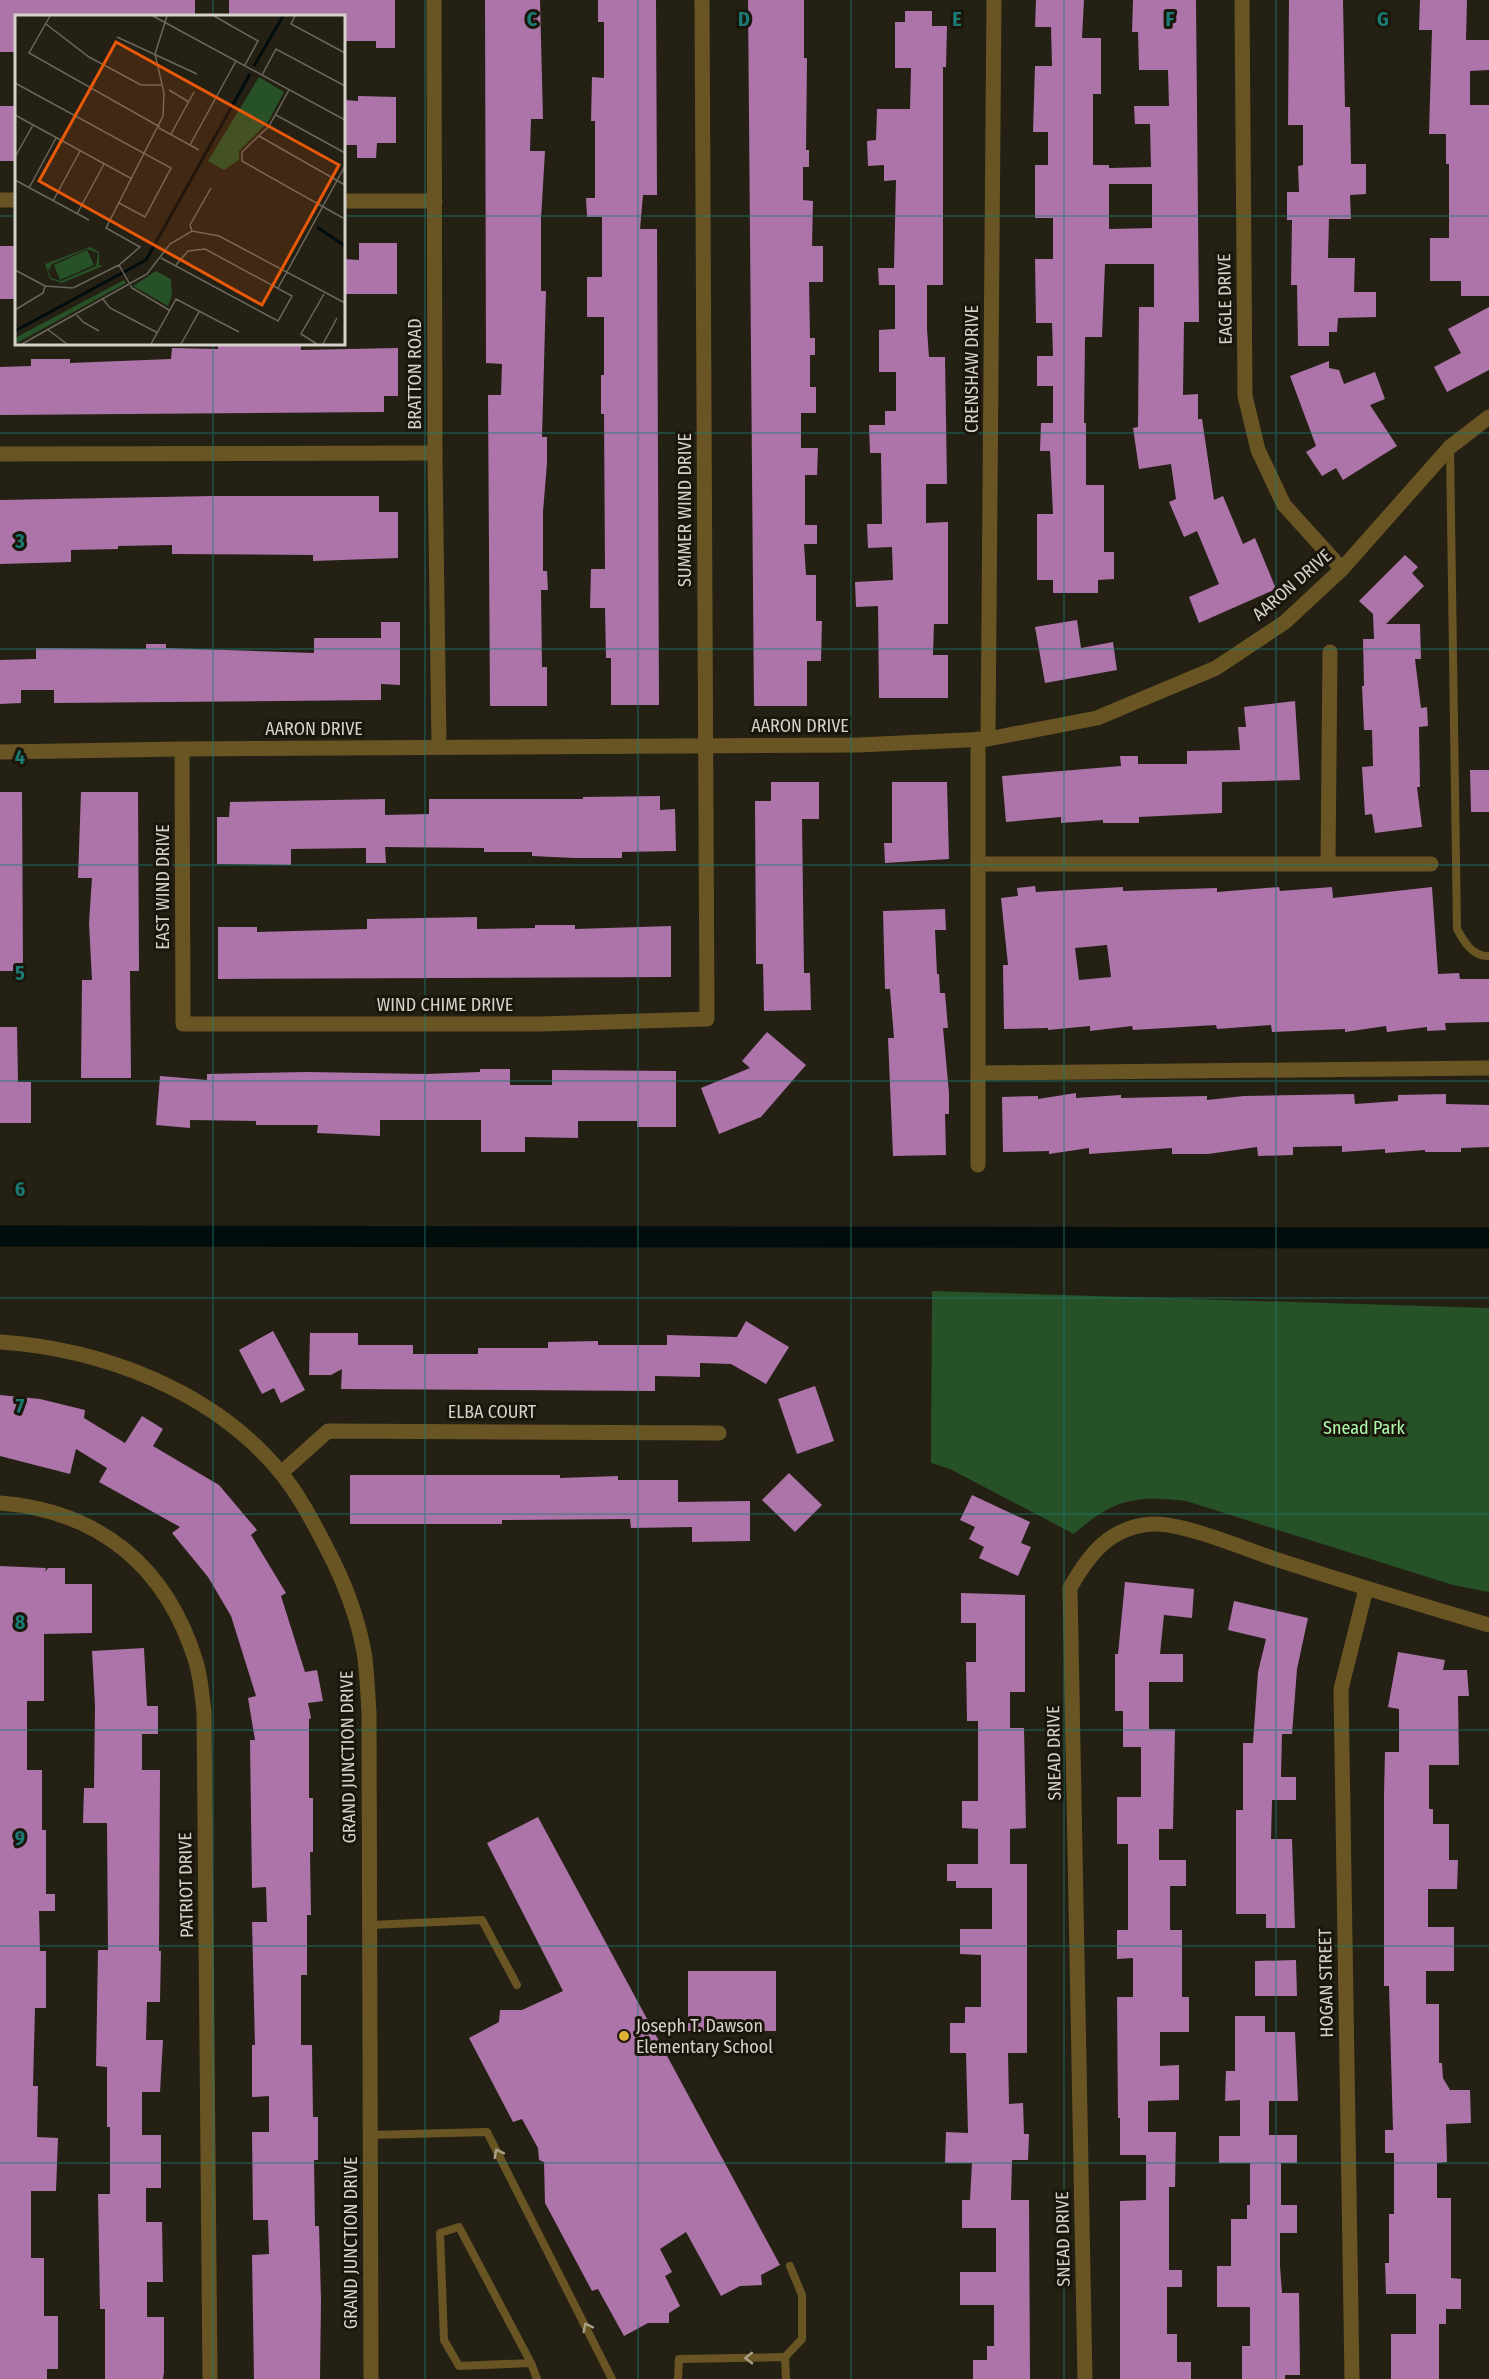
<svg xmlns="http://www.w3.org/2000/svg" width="1489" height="2379" viewBox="0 0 1489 2379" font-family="'Fira Sans Condensed',sans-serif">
<rect width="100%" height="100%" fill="#242014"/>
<path fill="#275127" d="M932 1291 1489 1308V1592L1453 1585 1186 1501C1135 1495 1113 1499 1074 1534L950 1469 931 1463Z"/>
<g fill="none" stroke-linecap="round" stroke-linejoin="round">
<polyline stroke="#010c0d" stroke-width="21" points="0,1236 1489,1238"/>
</g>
<g fill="#ac74a9" fill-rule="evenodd">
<polygon points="0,0 195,0 195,16 16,16 16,52 0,52"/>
<polygon points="229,0 395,0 395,48 376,48 376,41 344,41 344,16 229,16"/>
<polygon points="485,0 540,0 543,119 531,119 530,151 545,151 541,219 541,291 546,291 542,437 547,437 547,463 543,512 543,571 547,571 548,590 541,590 542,667 547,667 547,706 490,706 488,395 501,395 502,364 486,363"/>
<polygon points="598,0 656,0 657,195 643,195 640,229 657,229 659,705 611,705 611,658 606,658 605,608 590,608 591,569 605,569 604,414 601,414 601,375 604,375 604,317 587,317 587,277 602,277 602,217 587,217 586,198 595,198 595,121 591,121 592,77 604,78 604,22 598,22"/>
<polygon points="748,0 804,0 804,58 807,58 806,150 809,150 809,167 803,167 803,200 813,201 812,246 823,246 823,282 809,282 810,338 815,338 815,355 810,355 810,387 816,387 816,413 801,413 801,448 818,448 817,475 805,475 805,525 817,525 817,544 804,544 806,575 816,575 816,621 822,621 821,661 807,661 807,706 754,706"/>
<path d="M1036 0H1084L1082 38H1101V94H1093V165H1109V168L1151 167 1150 124H1135L1134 106H1169L1168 70H1139L1138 32H1132L1133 0H1196L1199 322H1184L1183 395 1198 394V419H1202L1214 500 1223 496 1243 544 1255 538 1276 589 1199 623 1189 597 1219 584 1197 531 1184 537 1169 502 1176 499 1171 464 1139 469 1133 428 1138 427 1139 307H1154V264H1105L1102 337H1085L1084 423H1086V485H1104V552H1114V579L1098 580V593H1053V580H1037V514H1053L1050 451H1040L1041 423H1053V386H1037V356H1053L1052 323H1036L1035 259H1053V218H1035V165H1048V132H1033L1035 66H1052L1051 27H1035ZM1109 184H1152V228L1109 229Z"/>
<polygon points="1289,0 1343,0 1345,107 1350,107 1351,164 1366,164 1366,194 1350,195 1351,219 1329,219 1328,258 1355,258 1354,292 1376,292 1376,317 1338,318 1337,332 1329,332 1329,346 1298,346 1297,285 1291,285 1292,220 1287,220 1287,192 1299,192 1298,166 1303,165 1303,125 1288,125"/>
<polygon points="1420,0 1467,0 1466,40 1489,40 1489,70 1470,71 1470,105 1489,105 1489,296 1461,296 1461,281 1430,281 1430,238 1449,238 1449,164 1446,164 1446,134 1429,134 1432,30 1419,30"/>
<polygon points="905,11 932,11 932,26 947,26 946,67 943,67 943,285 927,285 927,329 929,357 945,357 947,484 926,484 926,523 948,522 948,624 934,624 933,655 948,655 948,698 879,698 878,606 856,607 855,582 893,580 892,547 868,548 867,524 882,524 881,453 870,453 869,425 885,425 885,411 896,411 896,372 879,372 879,330 895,329 895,285 879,285 878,268 894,268 896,180 884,181 884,165 868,166 867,141 876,140 877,109 910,109 911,68 895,68 895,22 905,22"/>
<polygon points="358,96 396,97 396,143 377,143 376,158 357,158 357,145 344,145 344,100 358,101"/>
<rect x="0" y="106" width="16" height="55"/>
<polygon points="359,243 397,243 397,294 344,294 344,259 359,260"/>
<rect x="0" y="246" width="16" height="53"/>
<polygon points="1489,307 1489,370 1447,392 1434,367 1461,353 1448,329"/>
<polygon points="218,344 301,344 301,350 398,348 398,396 384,396 384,412 0,415 0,367 31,366 31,359 70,359 70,363 171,359 172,348 218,349"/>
<polygon points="1329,361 1329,368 1339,370 1344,384 1375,372 1385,399 1370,405 1397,446 1343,480 1336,468 1322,476 1306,452 1316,446 1290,376"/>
<polygon points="213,496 379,496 379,512 398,512 398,558 313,561 313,555 172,554 172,545 118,546 118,549 71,550 71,562 0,564 0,500"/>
<polygon points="1405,555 1418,567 1412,573 1424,586 1386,624 1420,624 1421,659 1415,659 1421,708 1427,707 1428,726 1419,727 1420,787 1417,787 1422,827 1375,833 1372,814 1365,815 1362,767 1373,766 1372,730 1364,730 1362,686 1364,686 1363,639 1374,639 1373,614 1359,601"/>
<polygon points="1077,620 1081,648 1113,642 1117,670 1045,683 1035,627"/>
<polygon points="381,622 400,622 400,685 381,684 381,700 54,703 54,690 21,690 21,703 0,704 0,660 36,659 36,648 146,649 146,644 166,644 166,648 314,653 314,638 381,638"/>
<polygon points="1295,701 1300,780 1222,782 1222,813 1139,817 1139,823 1103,823 1103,820 1061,823 1061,817 1006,822 1002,776 1121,766 1120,756 1138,756 1138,764 1187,764 1187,751 1240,750 1238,727 1246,727 1244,707"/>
<polygon points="1470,770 1489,770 1489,812 1471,812"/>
<polygon points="771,782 819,782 819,819 802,819 804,973 810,973 811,1010 764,1011 763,964 756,964 755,801 771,801"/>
<polygon points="892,782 947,782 949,859 885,863 884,843 892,843"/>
<polygon points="0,792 22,792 23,971 0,971"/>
<polygon points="81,792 138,792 139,971 130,971 131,1078 81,1078 82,980 92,980 89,923 92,878 78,878"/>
<polygon points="660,796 660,810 675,809 676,851 622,852 622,858 574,858 532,856 532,852 484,852 484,848 385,847 386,863 366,863 366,848 291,849 291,865 217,864 217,817 229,817 230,802 385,799 385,815 429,814 429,799 583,799 583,797"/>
<path d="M1035 886 1036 892 1123 887V891L1217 888V892L1279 887 1280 891 1332 887 1333 898 1432 887 1438 974 1459 973 1460 979H1489V1022L1445 1023 1446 1030 1427 1031V1027L1387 1032 1386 1026 1345 1032V1029L1272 1032 1271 1025 1217 1029 1216 1025 1133 1030 1132 1026 1090 1031V1026L1048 1030V1028L1004 1029 1003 965H1008L1001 898 1018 896 1017 888ZM1107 945 1111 977 1079 980 1075 948Z"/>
<polygon points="945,909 946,930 935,930 937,974 939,974 940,993 945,993 948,1028 943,1028 949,1093 949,1114 945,1114 946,1155 893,1156 888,1038 894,1038 890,989 885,989 883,911"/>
<polygon points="477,917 477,929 535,928 535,925 575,925 575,929 671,926 671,977 218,979 218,927 257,927 257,932 367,929 367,919"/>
<polygon points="0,1027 17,1027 18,1082 31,1082 31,1123 0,1123"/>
<polygon points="767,1032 806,1065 761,1117 719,1134 701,1088 750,1068 742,1061"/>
<polygon points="480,1069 510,1069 510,1085 552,1085 552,1070 676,1071 676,1127 637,1127 637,1121 578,1121 578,1138 525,1137 525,1152 481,1152 481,1120 380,1120 380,1136 317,1133 318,1125 256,1125 256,1121 190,1120 190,1128 156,1125 160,1076 207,1080 207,1074 307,1072 426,1074 480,1072"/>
<polygon points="1076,1093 1076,1098 1121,1095 1121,1098 1207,1096 1207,1100 1244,1096 1354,1094 1355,1104 1398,1101 1398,1095 1446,1094 1446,1104 1489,1105 1489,1147 1461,1148 1461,1152 1425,1152 1425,1150 1385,1153 1385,1149 1342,1152 1342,1146 1293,1147 1293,1155 1258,1156 1257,1147 1208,1154 1172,1154 1172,1148 1089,1154 1089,1148 1049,1154 1049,1151 1003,1152 1002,1097 1038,1096 1038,1099"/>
<polygon points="746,1321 789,1347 766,1384 731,1364 700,1363 700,1377 655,1376 655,1391 341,1389 342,1369 331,1375 309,1375 310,1333 358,1333 358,1345 413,1345 413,1354 478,1354 478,1348 548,1348 548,1342 598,1341 598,1345 667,1345 667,1335 737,1337"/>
<polygon points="273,1331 305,1390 281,1403 274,1388 262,1394 239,1350"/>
<polygon points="815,1386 834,1441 797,1454 778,1399"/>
<polygon points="0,1395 40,1399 85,1410 84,1418 125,1443 142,1416 163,1429 153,1446 219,1485 257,1530 251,1535 286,1593 281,1596 305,1672 317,1670 323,1701 308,1703 311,1718 309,1719 309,1798 313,1798 313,1852 310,1852 311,1915 307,1915 307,1975 301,1975 301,2045 312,2045 313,2117 318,2117 318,2160 314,2160 315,2226 319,2226 321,2300 320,2379 254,2379 252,2255 269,2254 268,2220 253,2220 252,2132 269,2132 269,2096 252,2097 252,2045 255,2045 252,1922 267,1922 266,1887 252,1888 250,1740 255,1740 248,1698 256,1696 231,1616 208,1577 172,1533 180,1527 99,1482 107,1468 76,1449 70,1474 0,1456"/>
<polygon points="789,1473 822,1505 795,1532 762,1500"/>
<polygon points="350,1475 560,1475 560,1478 618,1476 618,1480 678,1480 678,1502 750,1501 750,1541 692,1542 692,1527 631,1528 630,1519 502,1520 502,1524 350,1524"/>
<polygon points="972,1495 1030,1522 1021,1543 1031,1547 1018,1576 979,1558 984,1547 969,1539 975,1527 960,1520"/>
<polygon points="0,1566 46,1568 45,1572 48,1568 65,1568 65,1584 92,1584 92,1633 44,1634 44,1701 27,1701 27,1770 42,1770 42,1830 46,1830 46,1894 55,1894 55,1911 39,1911 40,1951 46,1951 46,2008 35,2008 33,2086 38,2086 37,2137 58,2138 56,2191 31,2191 31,2258 44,2258 44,2316 58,2316 58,2369 47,2369 47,2379 0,2379"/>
<polygon points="1125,1582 1194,1589 1192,1618 1164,1615 1160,1654 1183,1654 1183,1682 1149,1682 1149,1729 1175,1729 1173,1829 1159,1829 1159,1860 1186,1860 1186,1886 1170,1886 1170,1930 1182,1930 1182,1997 1189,1997 1189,2032 1160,2032 1160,2066 1179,2065 1179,2100 1148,2101 1148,2132 1176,2132 1175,2187 1169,2187 1169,2270 1182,2270 1182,2287 1167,2287 1167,2334 1177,2334 1177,2362 1191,2362 1191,2379 1120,2379 1120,2201 1146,2200 1146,2155 1120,2155 1120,2118 1118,2118 1117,1997 1133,1997 1133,1958 1117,1959 1117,1930 1128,1930 1128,1844 1117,1844 1117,1797 1141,1797 1141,1747 1123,1747 1123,1711 1115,1711 1115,1654 1118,1654"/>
<polygon points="961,1593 1025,1595 1025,1692 1010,1692 1010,1728 1024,1728 1026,1828 1010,1829 1010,1864 1027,1864 1027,2053 1008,2053 1009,2104 1023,2103 1024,2134 1029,2134 1028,2160 1012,2160 1011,2200 1029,2200 1030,2379 973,2379 973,2360 987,2360 987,2346 994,2346 994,2305 960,2305 960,2272 996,2272 996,2228 962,2228 962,2200 970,2200 972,2163 945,2163 946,2132 968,2133 966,2053 950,2053 950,2023 965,2023 965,2007 981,2007 981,1955 960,1954 960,1929 992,1929 992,1888 956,1888 956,1881 947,1881 947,1864 978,1864 978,1829 962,1828 962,1801 978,1801 978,1721 967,1721 966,1662 976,1662 976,1623 961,1623"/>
<polygon points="1234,1601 1308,1618 1297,1669 1292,1734 1282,1734 1281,1777 1296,1777 1296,1800 1272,1800 1271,1839 1292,1839 1295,1928 1266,1928 1266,1914 1236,1914 1236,1810 1243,1810 1243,1743 1253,1743 1258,1672 1266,1639 1228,1630"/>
<polygon points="144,1648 147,1706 158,1706 158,1734 142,1734 142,1770 160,1770 159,1951 161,1951 160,2002 147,2002 146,2040 163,2040 160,2092 142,2092 142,2135 161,2135 161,2188 146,2188 146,2222 162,2222 163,2282 147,2282 147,2317 164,2317 164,2372 163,2379 105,2379 105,2309 100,2309 98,2194 110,2194 110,2127 107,2127 107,2067 96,2066 98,1950 108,1950 107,1823 83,1823 84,1788 94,1788 95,1706 92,1651"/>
<polygon points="1398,1652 1445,1660 1443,1670 1467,1670 1469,1696 1458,1696 1459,1765 1429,1765 1429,1809 1433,1809 1433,1824 1449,1824 1449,1860 1458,1860 1457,1889 1428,1889 1428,1927 1454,1927 1454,1971 1426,1971 1426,2004 1439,2004 1439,2063 1442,2063 1443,2078 1450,2090 1470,2090 1471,2123 1446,2124 1447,2162 1437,2163 1437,2198 1451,2198 1451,2278 1461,2279 1461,2309 1446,2309 1446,2324 1439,2324 1439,2379 1391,2379 1391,2334 1416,2334 1416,2294 1386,2294 1385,2263 1389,2263 1389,2214 1394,2214 1394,2153 1385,2153 1385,2130 1393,2130 1389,1986 1384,1986 1384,1794 1385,1752 1399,1752 1399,1709 1388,1707"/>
<polygon points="538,1817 780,2265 761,2275 762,2285 740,2286 721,2296 686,2232 660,2249 672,2272 665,2276 680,2306 669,2313 669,2323 648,2323 624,2336 598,2289 592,2291 545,2203 544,2162 539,2160 538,2148 522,2119 513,2122 469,2038 499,2022 500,2010 522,2010 563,1991 487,1843"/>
<polygon points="1296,1960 1297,1996 1255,1996 1255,1961"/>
<rect x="688" y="1971" width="88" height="60"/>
<polygon points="1235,2016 1265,2016 1265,2032 1295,2032 1298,2101 1269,2101 1269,2135 1297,2135 1297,2163 1281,2163 1281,2205 1297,2205 1297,2233 1280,2233 1280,2266 1282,2293 1299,2293 1300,2375 1285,2375 1285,2379 1242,2379 1242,2346 1250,2346 1250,2307 1217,2307 1217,2266 1231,2266 1231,2219 1247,2219 1247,2205 1250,2205 1250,2163 1219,2163 1219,2136 1240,2136 1240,2100 1225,2101 1226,2071 1235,2071"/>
</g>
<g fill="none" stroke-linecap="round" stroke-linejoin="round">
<g stroke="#695523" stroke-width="8">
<path d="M1450 448 1457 929C1464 942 1473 957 1489 956"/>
<polyline points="370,1925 482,1920 517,1985"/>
<polyline points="370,2135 487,2132 612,2379"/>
<polyline points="785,2357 802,2339 802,2295 790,2266"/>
<polyline points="531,2363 459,2366 444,2340 440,2233 459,2227 531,2363 537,2379"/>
<polyline points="678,2379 679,2359 785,2357 786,2379"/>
</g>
<g stroke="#695523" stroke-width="15">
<polyline points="1242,0 1245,396 1258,450 1284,505 1342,569"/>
<polyline points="0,200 16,200"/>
<polyline points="344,201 435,201"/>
<polyline points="0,454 435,453"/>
<polyline points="988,739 994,0"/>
<polyline points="182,749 183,1024 541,1024 707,1019 702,0"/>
<polyline points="978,864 1431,864"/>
<polyline points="1328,864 1330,652"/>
<polyline points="978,1073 1489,1068"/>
<polyline points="978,1165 978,739"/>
<polyline points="281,1473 328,1431 719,1433"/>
<path d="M0 1503C100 1511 167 1567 196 1662 201 1678 202 1696 204 1712L210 2379"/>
<path d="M1085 2379 1070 1588C1089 1554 1110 1527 1152 1524 1181 1522 1245 1549 1275 1559 1346 1582 1417 1604 1489 1625"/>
<polyline points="1352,2379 1341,1689 1366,1589"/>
</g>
<g stroke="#695523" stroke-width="15">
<polyline points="434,0 435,460 439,747"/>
<polyline points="0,752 182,749 858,745 988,739 1097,718 1216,668 1285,622 1342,569 1450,447 1489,417"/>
<path d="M0 1342C103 1349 214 1391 281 1473 299 1495 313 1522 326 1547 344 1581 359 1620 365 1658 367 1676 368 1695 369 1713L371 2379"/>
</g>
</g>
<defs><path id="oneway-chevron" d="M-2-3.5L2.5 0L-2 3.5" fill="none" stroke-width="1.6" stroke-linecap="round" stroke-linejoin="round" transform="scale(1.5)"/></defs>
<g stroke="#aaa088">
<use href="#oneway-chevron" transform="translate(498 2153) rotate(-117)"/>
<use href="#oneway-chevron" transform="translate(587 2327) rotate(-117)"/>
<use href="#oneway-chevron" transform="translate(749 2358) rotate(179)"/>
</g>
<path fill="none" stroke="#197b73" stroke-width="1.5" stroke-opacity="0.55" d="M213 0V16M425 0V2379M638 0V2379M851 0V2379M1064 0V2379M1276 0V2379M0 216H16M344 216H1489M213 344V2379M0 433H1489M0 649H1489M0 865H1489M0 1081H1489M0 1298H1489M0 1514H1489M0 1730H1489M0 1946H1489M0 2163H1489"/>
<circle fill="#dfb034" stroke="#1b160b" stroke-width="2" cx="624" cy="2036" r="6"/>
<g text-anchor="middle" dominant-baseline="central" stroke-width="6" stroke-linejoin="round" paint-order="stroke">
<g font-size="18" fill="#d5d2cb" stroke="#1b160b">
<text transform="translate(1225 299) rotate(-91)">EAGLE DRIVE</text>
<text transform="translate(972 369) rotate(-90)">CRENSHAW DRIVE</text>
<text transform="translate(415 374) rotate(-90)">BRATTON ROAD</text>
<text transform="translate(685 510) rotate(-90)">SUMMER WIND DRIVE</text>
<text transform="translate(1292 585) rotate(-41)">AARON DRIVE</text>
<text x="800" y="726">AARON DRIVE</text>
<text x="314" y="729">AARON DRIVE</text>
<text transform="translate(163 887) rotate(-90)">EAST WIND DRIVE</text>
<text x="445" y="1005">WIND CHIME DRIVE</text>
<text x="492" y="1412">ELBA COURT</text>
<text transform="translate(1054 1753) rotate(-91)">SNEAD DRIVE</text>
<text transform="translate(348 1757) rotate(-91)">GRAND JUNCTION DRIVE</text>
<text transform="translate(186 1885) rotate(-91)">PATRIOT DRIVE</text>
<text transform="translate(1326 1983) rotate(-91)">HOGAN STREET</text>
<text transform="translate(1063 2239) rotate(-91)">SNEAD DRIVE</text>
<text transform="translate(351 2243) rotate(-90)">GRAND JUNCTION DRIVE</text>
</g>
<g font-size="18" fill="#aefbac" stroke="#1b160b">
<text x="1364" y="1428">Snead Park</text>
</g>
<g font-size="18" fill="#d5d2cb" stroke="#1b160b" text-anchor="start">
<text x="636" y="2026">Joseph T. Dawson<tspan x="636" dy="21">Elementary School</tspan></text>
</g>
</g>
<g transform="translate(15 15)">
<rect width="330" height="330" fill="#242014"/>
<path d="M244 62 269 77 253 107 224 136V145L209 155 193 146ZM75 232 84 237V250L88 251 47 268 35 264 30 249ZM72 234 83 238 81 251 46 266 36 263 33 256 37 249ZM72 235 79 250 45 265 39 250ZM141 256 156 264 157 280 153 291 118 271ZM109 265 111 268 0 329V323Z" fill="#275127" fill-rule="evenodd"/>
<path fill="none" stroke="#010c0d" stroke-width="3" d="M239 51 268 1M302 212 330 231M0 316 131 245 235 59"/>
<path fill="none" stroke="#6b675d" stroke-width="1.5" d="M35 1 14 38 145 112M138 1 330 105M199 1 243 26 230 50M280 1 276 9 330 38M31 9 74 42 126 70H147M102 22 182 59M247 60 261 34 330 71M0 68 156 153 130 202 104 188M154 75 174 87M274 75 254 111 227 137V146L328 203M0 100 117 164M261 100 330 138M144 113 184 135M156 119 179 77M244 121 330 170M175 130 221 46M0 142 18 110M0 165 74 205M14 173 41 123M38 186 65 136M62 199 89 149M177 216 175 210 196 173M146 243 263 306 277 281 190 234 173 236 161 250M104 250 117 273 154 295M0 255 30 271 58 273 104 250 125 232 91 213 148 101 149 78 140 39 152 1M263 273 330 151M87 283 95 293 143 318M0 295 28 278 30 271M60 298 68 307 84 316M32 314 52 329M7 329 132 259 155 229 177 216 204 221 330 288M136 329 161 284 224 317M166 329 184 297M302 329 286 319 309 279M308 329 322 303"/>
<path fill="#e8590c" fill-opacity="0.15" stroke="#e8590c" stroke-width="3" d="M101 27 324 150 247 290 24 166Z"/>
<rect width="330" height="330" fill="none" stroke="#d5d2cb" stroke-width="3"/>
</g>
<g font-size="20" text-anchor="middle" font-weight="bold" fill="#197b73" stroke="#1b160b" stroke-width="6" stroke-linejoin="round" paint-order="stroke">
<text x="532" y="26">C</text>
<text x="744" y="26">D</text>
<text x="957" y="26">E</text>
<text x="1170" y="26">F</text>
<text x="1383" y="26">G</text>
<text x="20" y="548">3</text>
<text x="20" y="764">4</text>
<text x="20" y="980">5</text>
<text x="20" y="1196">6</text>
<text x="20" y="1413">7</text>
<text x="20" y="1629">8</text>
<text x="20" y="1845">9</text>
</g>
</svg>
